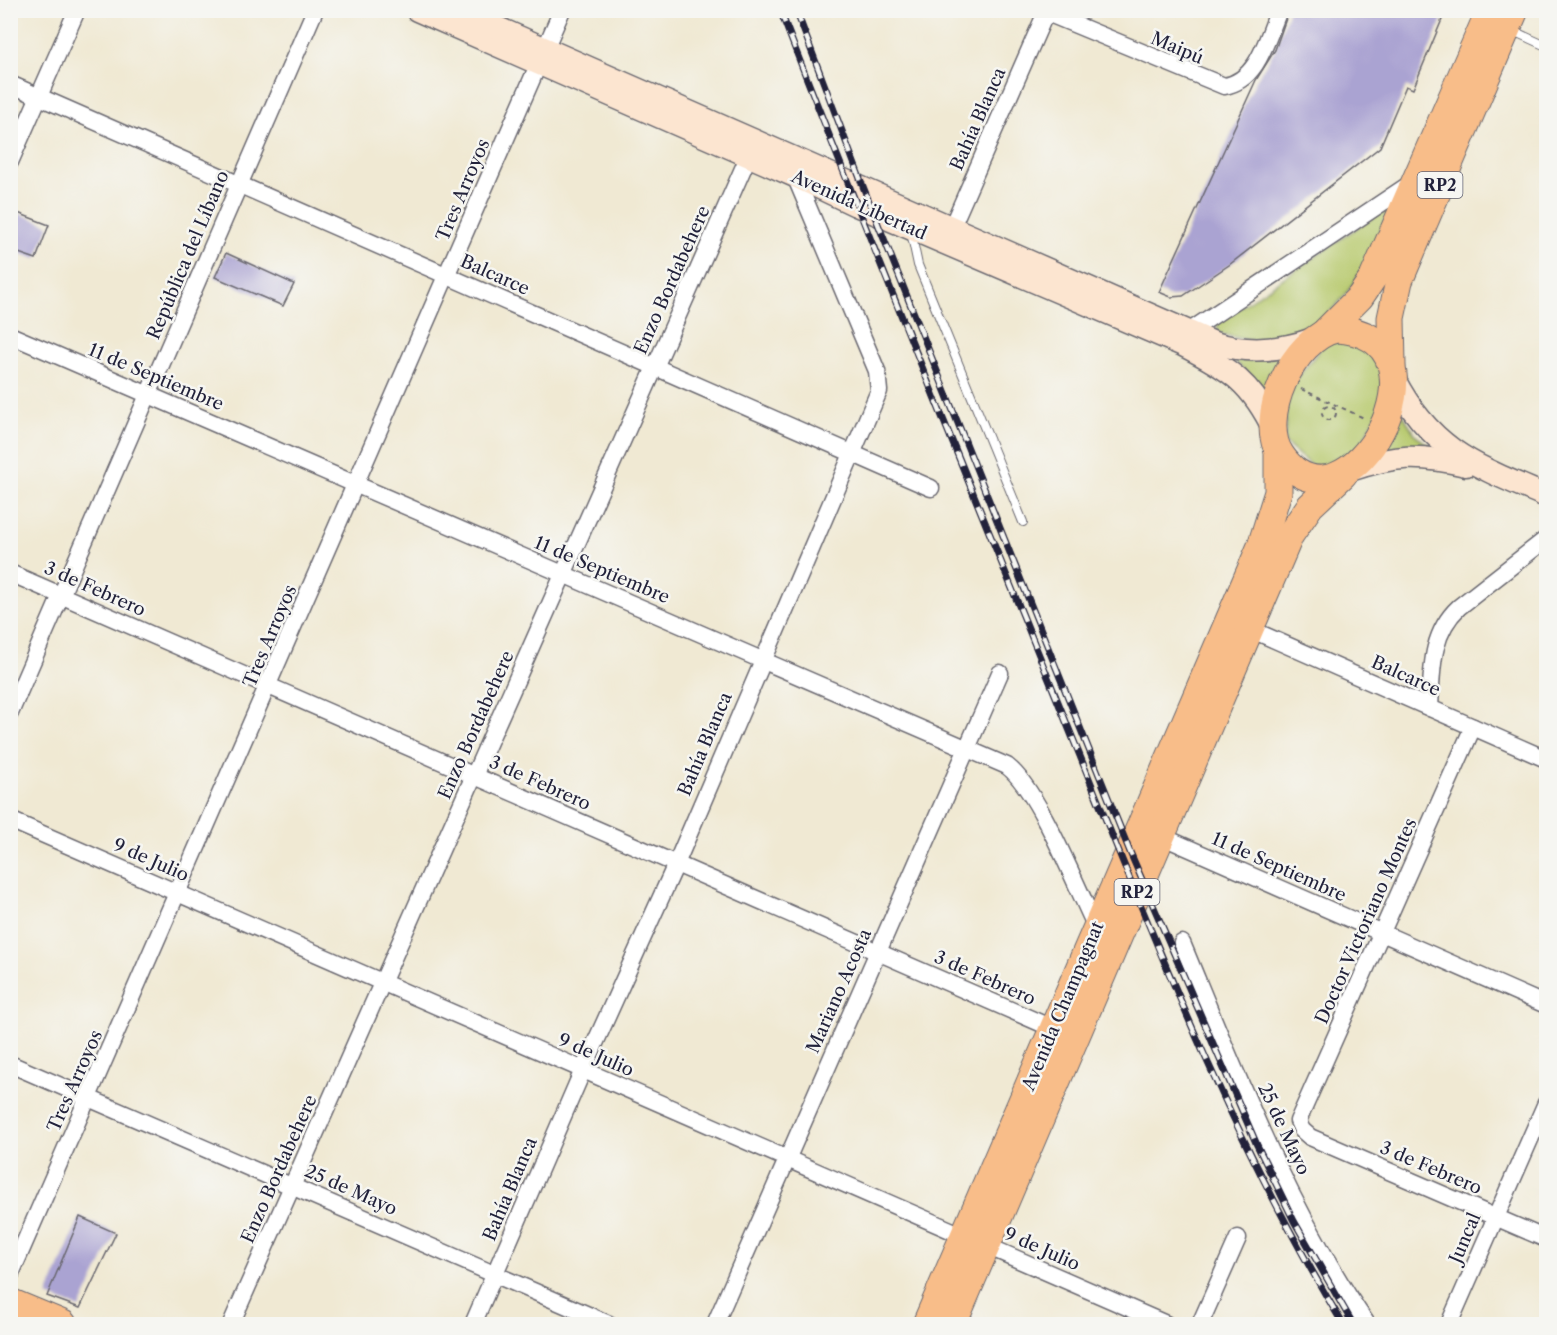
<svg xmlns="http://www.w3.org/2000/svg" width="1557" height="1335" viewBox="0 0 1557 1335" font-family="'Libre Caslon Text',serif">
<rect width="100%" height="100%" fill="#f6f6f2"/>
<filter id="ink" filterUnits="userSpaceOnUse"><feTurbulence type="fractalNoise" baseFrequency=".0167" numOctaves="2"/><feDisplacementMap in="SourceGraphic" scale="12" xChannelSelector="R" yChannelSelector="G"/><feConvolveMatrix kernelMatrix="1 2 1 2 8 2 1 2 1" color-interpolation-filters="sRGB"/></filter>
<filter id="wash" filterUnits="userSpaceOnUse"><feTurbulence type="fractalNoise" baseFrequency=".008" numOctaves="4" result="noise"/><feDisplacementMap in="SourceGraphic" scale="24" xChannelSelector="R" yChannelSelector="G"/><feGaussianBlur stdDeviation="1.35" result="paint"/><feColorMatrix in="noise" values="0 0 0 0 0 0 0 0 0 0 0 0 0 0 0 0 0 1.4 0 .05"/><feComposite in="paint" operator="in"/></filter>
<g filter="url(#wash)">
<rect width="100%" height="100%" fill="#f0e9d3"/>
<g fill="#b7c96d" stroke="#6c7654" stroke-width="1.5">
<path d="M1391 205C1365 268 1338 337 1259 341 1246 341 1231 336 1218 333L1217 323Z"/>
<polygon points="1326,342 1359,343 1380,365 1383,402 1355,455 1316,470 1285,443 1287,391"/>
<polygon points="1289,353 1266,401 1250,377 1234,360 1250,361"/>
<polygon points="1399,408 1415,434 1433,450 1380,452"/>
</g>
<g id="blocks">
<g fill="#aaa3d2">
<polygon points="1289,10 1446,10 1413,89 1406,86 1380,147 1229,265 1183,296 1171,297 1159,292 1256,80 1275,50"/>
<polygon points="10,210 49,225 36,259 10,250"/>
<polygon points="226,253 294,284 283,306 215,277"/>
<polygon points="80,1217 116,1233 80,1308 47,1296"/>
</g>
</g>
</g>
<g filter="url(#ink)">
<use href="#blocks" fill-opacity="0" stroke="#6a6870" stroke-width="1.5"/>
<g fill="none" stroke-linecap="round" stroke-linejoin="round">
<defs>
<g id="service">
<polyline points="1511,30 1546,46"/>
<polyline points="911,232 918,265 1023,522"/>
</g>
<g id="minor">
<path d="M1040 10 1224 86C1258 81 1267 38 1279 10"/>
<polyline points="10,84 931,488"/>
<polyline points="10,162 77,10"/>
<polyline points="947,238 1047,10"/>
<polyline points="1190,331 1413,182"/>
<path d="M10 335 1007 766C1039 790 1077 889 1097 929"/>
<polyline points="10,573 1054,1029"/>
<polyline points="1250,629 1546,759"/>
<path d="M1430 708C1432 671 1430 634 1459 607L1546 539"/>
<polyline points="10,713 315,10"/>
<polyline points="1473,727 1298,1121 1302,1130 1310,1137 1546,1239"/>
<polyline points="10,820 1166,1324"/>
<polyline points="1161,836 1546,1005"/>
<path d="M1182 943C1235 1071 1288 1209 1367 1324"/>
<polyline points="10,1064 609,1324"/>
<polyline points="10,1276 562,10"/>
<polyline points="231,1324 753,146"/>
<polyline points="473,1324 583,1070 676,864 879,391 877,371 795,176"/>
<polyline points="715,1324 1000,673"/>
<polyline points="1200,1324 1238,1238"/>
<polyline points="1449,1324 1546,1103"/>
</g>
<g id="secondary">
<path d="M417 10 795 176 856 205 1183 345C1230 369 1252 383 1275 432"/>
<path d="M457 10 1214 343C1247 353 1280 351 1313 339"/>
<path d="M1394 379C1431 451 1476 466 1546 496"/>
<path d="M1350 470C1394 455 1420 454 1466 465"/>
</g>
<g id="trunk">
<path d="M1336 329C1465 335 1346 550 1281 455 1256 419 1293 338 1336 329Z"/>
<polyline points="1326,331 1360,297 1373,278 1490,10"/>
<polyline points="1392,365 1391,318 1399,281 1515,10"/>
<polyline points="10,1302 63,1324"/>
<polyline points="926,1324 1261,546 1278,492 1278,451"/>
<polyline points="953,1324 1290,535 1310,506 1343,475"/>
</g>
</defs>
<use href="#service" stroke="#6a6870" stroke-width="10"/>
<use href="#minor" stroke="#6a6870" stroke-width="19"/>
<use href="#secondary" stroke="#6a6870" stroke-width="25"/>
<use href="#trunk" stroke="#6a6870" stroke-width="29"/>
<g stroke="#6a6870" stroke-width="2" stroke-dasharray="4.5 4.5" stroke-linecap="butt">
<polyline points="1301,389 1364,418"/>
<circle cx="1329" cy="413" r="7"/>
</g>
<use href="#service" stroke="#fff" stroke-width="8"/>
<use href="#minor" stroke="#fff" stroke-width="16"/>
<use href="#secondary" stroke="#fce5d0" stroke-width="22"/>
<use href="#trunk" stroke="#f8bd89" stroke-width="27"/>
<defs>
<g id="rail">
<path d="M780 10C873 250 971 487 1067 724 1150 928 1229 1136 1343 1324"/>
<polyline points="796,10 864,189 1130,852 1257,1145 1294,1221 1353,1324"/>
</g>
</defs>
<use href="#rail" stroke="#22223b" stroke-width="7"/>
<use href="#rail" stroke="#f6f6f2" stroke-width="4.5" stroke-dasharray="14" stroke-linecap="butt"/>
</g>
</g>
<g text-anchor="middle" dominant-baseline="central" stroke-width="5" stroke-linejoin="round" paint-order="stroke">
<g fill="#f6f6f2" stroke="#626272" stroke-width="1.5">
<rect x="1417.5" y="172" width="45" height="26" rx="4.5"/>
<rect x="1114.5" y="879" width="45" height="26" rx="4.5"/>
</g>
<g font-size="16" font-weight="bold" fill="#22223b">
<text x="1440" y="185">RP2</text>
<text x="1137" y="892">RP2</text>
</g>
<g font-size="18" fill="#22223b" stroke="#f6f6f2">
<text transform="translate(1177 48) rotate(23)">Maipú</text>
<text transform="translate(978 119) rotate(-66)">Bahía Blanca</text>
<text transform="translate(463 190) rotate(-67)">Tres Arroyos</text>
<text transform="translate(859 205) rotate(24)">Avenida Libertad</text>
<text transform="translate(188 255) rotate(-67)">República del Líbano</text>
<text transform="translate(495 275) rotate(24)">Balcarce</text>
<text transform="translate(672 280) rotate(-66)">Enzo Bordabehere</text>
<text transform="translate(156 377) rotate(23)">11 de Septiembre</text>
<text transform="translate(602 570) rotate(23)">11 de Septiembre</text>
<text transform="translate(95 589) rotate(24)">3 de Febrero</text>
<text transform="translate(270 636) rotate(-67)">Tres Arroyos</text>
<text transform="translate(1406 676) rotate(24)">Balcarce</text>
<text transform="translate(476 725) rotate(-66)">Enzo Bordabehere</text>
<text transform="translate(705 744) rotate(-67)">Bahía Blanca</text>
<text transform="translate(540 783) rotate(24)">3 de Febrero</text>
<text transform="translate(151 860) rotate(24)">9 de Julio</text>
<text transform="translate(1279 867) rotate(24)">11 de Septiembre</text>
<text transform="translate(1366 921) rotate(-66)">Doctor Victoriano Montes</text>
<text transform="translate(985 978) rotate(24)">3 de Febrero</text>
<text transform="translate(839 991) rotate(-66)">Mariano Acosta</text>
<text transform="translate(1063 1006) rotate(-67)">Avenida Champagnat</text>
<text transform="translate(596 1055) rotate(24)">9 de Julio</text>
<text transform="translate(75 1081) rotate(-66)">Tres Arroyos</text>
<text transform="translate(1284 1129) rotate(65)">25 de Mayo</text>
<text transform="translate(1431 1168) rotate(23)">3 de Febrero</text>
<text transform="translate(279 1169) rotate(-66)">Enzo Bordabehere</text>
<text transform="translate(510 1189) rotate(-67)">Bahía Blanca</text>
<text transform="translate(351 1190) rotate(24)">25 de Mayo</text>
<text transform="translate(1465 1238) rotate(-67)">Juncal</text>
<text transform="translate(1042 1249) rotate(24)">9 de Julio</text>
</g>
</g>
<rect width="1557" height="1335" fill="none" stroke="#f6f6f2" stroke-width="36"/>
</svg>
